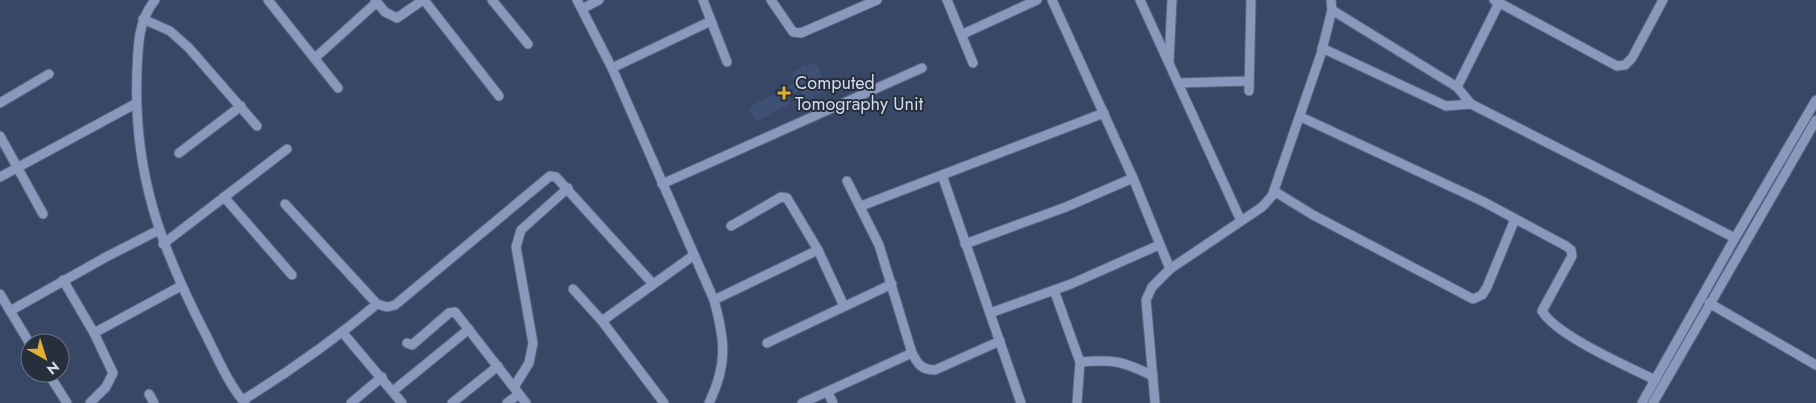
<svg xmlns="http://www.w3.org/2000/svg" width="1816" height="403" viewBox="0 0 1816 403" font-family="Jost,sans-serif">
<rect width="100%" height="100%" fill="#394766"/>
<polygon fill="#3f5076" points="815,62 827,85 824,87 826,90 807,101 800,90 788,97 791,103 756,122 748,108 796,82 792,73 802,68 801,66 804,64 806,67"/>
<g fill="none" stroke-linecap="round" stroke-linejoin="round">
<defs>
<g id="minor">
<path d="M155 0C138 21 138 46 137 72 133 174 161 248 207 337 218 359 229 385 245 403"/>
<polyline points="268,0 338,88"/>
<polyline points="375,0 385,12 397,18 423,0"/>
<polyline points="424,0 499,96"/>
<polyline points="492,0 528,44"/>
<path d="M577 0 612 68 714 300C725 340 728 364 709 403"/>
<polyline points="703,0 727,62"/>
<polyline points="771,0 793,32 801,33 877,0"/>
<polyline points="947,0 973,63"/>
<polyline points="1052,0 1133,178 1170,269"/>
<polyline points="1140,0 1241,221"/>
<polyline points="1494,0 1617,66 1625,65 1632,58 1663,0"/>
<polyline points="582,9 599,0"/>
<polyline points="1332,10 1457,87 1471,104 1735,238"/>
<polyline points="143,19 170,31 189,48 257,126"/>
<polyline points="963,34 1037,0"/>
<polyline points="1322,48 1446,106 1471,104"/>
<polyline points="315,58 377,2"/>
<polyline points="1169,62 1172,0"/>
<polyline points="612,68 711,21"/>
<polyline points="1178,83 1249,81"/>
<polyline points="1457,87 1499,3"/>
<polyline points="1249,91 1251,0"/>
<polyline points="0,103 49,74"/>
<path d="M1301 117 1482 201 1566 246 1571 250 1572 256 1542 311C1557 336 1627 366 1655 380"/>
<polyline points="0,136 43,214"/>
<polyline points="179,153 241,106"/>
<polyline points="942,175 1021,403"/>
<polyline points="0,177 135,104"/>
<path d="M847 181 879 245 912 353C918 364 921 370 935 370L1000 341"/>
<polyline points="662,184 922,68"/>
<polyline points="1274,191 1313,215 1473,299 1482,295 1487,287 1515,219"/>
<polyline points="224,197 292,275"/>
<polyline points="285,204 377,304 387,307 395,305 550,176 556,177 653,284"/>
<polyline points="861,206 1104,113"/>
<polyline points="731,226 781,197 787,198 818,250 844,306"/>
<polyline points="163,244 287,149"/>
<polyline points="965,244 1066,207 1133,178"/>
<polyline points="63,280 94,333 113,373 106,387 90,403"/>
<polyline points="573,289 602,321 664,403"/>
<polyline points="1054,290 1080,362 1077,403"/>
<polyline points="0,294 30,344"/>
<polyline points="714,300 818,250"/>
<polyline points="1709,303 1816,365"/>
<polyline points="10,311 106,257 159,230"/>
<polyline points="990,313 1071,284 1159,245"/>
<polyline points="602,321 694,255"/>
<polyline points="94,333 181,286"/>
<polyline points="343,333 402,403"/>
<polyline points="407,343 412,345 449,313 455,312 526,403"/>
<polyline points="767,343 892,284"/>
<path d="M1080 362C1113 359 1123 361 1153 376"/>
<polyline points="48,373 67,403"/>
<polyline points="514,387 529,363 533,343 516,247 521,230 568,188"/>
<polyline points="393,391 469,329"/>
<polyline points="828,393 833,403"/>
<polyline points="149,394 154,403"/>
<path d="M243 400C290 371 334 340 377 304"/>
<polyline points="351,403 382,377"/>
<polyline points="452,403 498,366"/>
<polyline points="507,403 519,394"/>
<polyline points="802,403 912,353"/>
<polyline points="1155,403 1146,300 1152,287 1170,269 1262,207 1272,196 1321,54 1332,10 1331,0"/>
<polyline points="1642,403 1735,238 1816,100"/>
<polyline points="1653,403 1816,120"/>
</g>
</defs>
<use href="#minor" stroke="#59657e" stroke-width="11"/>
<use href="#minor" stroke="#8899bd" stroke-width="9"/>
</g>
<path fill="#e1af34" stroke="#272e3c" stroke-width="2" d="M781.5 85.5h5v5h5v5h-5v5h-5v-5h-5v-5h5z"/>
<g text-anchor="middle" dominant-baseline="central" stroke-width="4" stroke-linejoin="round" paint-order="stroke">
<g font-size="18" fill="#d1dbee" stroke="#272e3c" text-anchor="start">
<text x="795" y="83">Computed<tspan x="795" dy="21">Tomography Unit</tspan></text>
</g>
</g>
<g transform="translate(45 358) rotate(141)"><circle r="24" fill="#272e3c" stroke="#6b7383"/>
<path d="M0-4L9 19L0 12L-9 19Z" fill="#e1af34"/>
<text y="-8" font-size="14" font-weight="bold" text-anchor="middle" fill="#d1dbee">N</text>
</g>
</svg>
